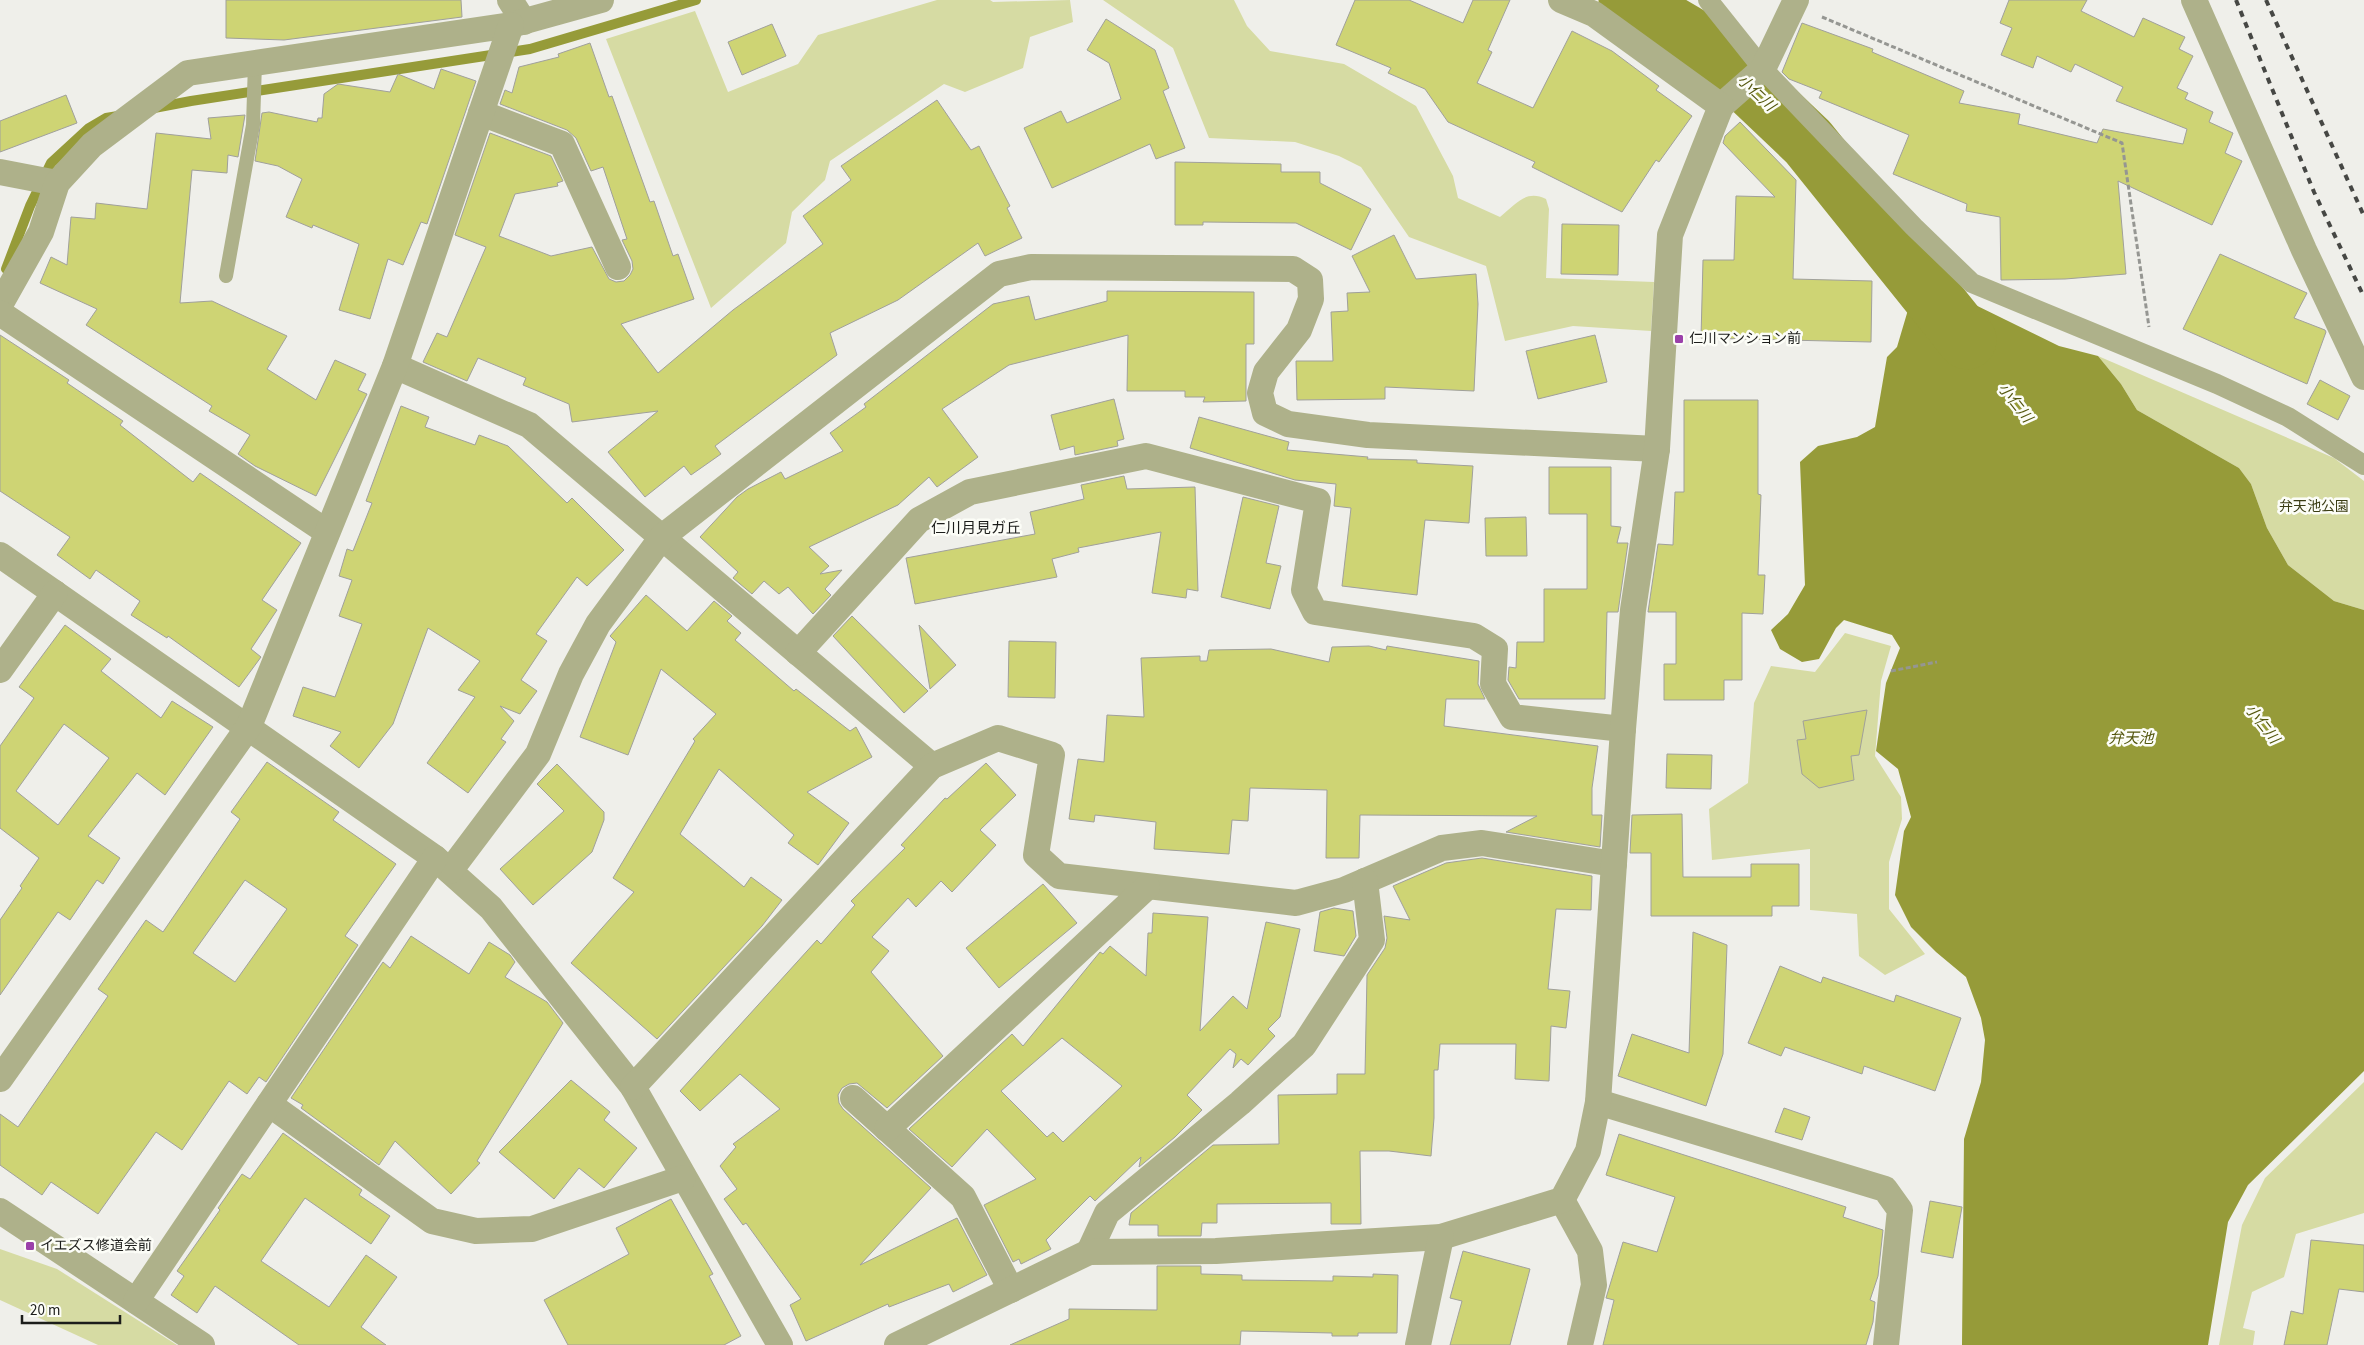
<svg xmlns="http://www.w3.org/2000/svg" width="2364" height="1345" viewBox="0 0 2364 1345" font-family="'Source Sans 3','Noto Sans JP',sans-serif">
<rect width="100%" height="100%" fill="#efefea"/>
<g fill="#d6dba3">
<polygon points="937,0 990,0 993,2 1070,0 1073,22 1030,37 1023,68 965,92 944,84 830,161 825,180 792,212 786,243 711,308 606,39 695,11 728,92 798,64 818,35"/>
<path d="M1103 0H1234L1247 26 1270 51 1344 64 1416 106 1453 176 1458 198 1500 217C1516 204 1526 189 1546 199L1549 209 1546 278 1654 282 1651 331 1573 326 1505 341 1486 266 1409 237 1361 167 1339 156 1295 142 1209 138 1173 48Z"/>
<polygon points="2098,356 2334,458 2364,481 2364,610 2334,601 2288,565 2267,528 2251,484 2239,468 2137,410 2121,384"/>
<polygon points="1845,633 1891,646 1881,681 1875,756 1901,797 1902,819 1889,862 1889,909 1925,954 1885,975 1859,956 1857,914 1810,910 1810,849 1712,860 1709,809 1748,783 1754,703 1771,666 1815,672"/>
<polygon points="2364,1082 2364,1213 2296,1234 2284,1277 2252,1292 2243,1328 2255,1331 2253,1345 2219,1345 2242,1225 2265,1178"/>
<polygon points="0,1249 57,1269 177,1345 98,1345 0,1300"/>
</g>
<polygon fill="#969b39" points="1927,268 1955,295 2059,346 2098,356 2121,384 2137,410 2239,468 2251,484 2267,528 2288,565 2334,601 2364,610 2364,1071 2248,1185 2228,1222 2208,1345 1962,1345 1964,1139 1981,1082 1985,1040 1981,1018 1966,977 1936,952 1911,927 1895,895 1904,831 1911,817 1898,769 1876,751 1886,683 1900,648 1892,635 1844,620 1836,628 1819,659 1802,662 1780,649 1771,630 1788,614 1805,585 1800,462 1818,446 1857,437 1875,427 1887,357 1897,347 1913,293 1910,283"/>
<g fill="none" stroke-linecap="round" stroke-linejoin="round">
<g stroke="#969b39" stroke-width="10">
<polyline points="154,108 191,101 530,49 696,0"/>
<polyline points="6,269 30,206 51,163 89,128 106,118 118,116"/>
</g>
<polyline stroke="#969b39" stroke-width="59" points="1628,0 1708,47 1808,142 1967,340"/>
</g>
<g fill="#ced474" stroke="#a0a09b" fill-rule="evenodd">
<polygon points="226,0 461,0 462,17 284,40 226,38"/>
<polygon points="1355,0 1409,0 1463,23 1473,0 1510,0 1488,50 1492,52 1477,83 1533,108 1572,31 1612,51 1659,86 1656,90 1692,116 1659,162 1656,160 1622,212 1532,167 1535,162 1448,122 1425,89 1388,73 1391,68 1336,45"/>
<polygon points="2009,0 2087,0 2081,11 2134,37 2143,18 2185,37 2179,49 2193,56 2177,88 2188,93 2185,99 2213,112 2209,122 2233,133 2225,153 2242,161 2212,225 2118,181 2126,274 2065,279 2001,280 2000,217 1966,211 1967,204 1893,174 1909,135 1819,98 1822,92 1789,79 1782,72 1802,23 1873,49 1872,52 1964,91 1959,103 2020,114 2018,124 2097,143 2103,129 2183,144 2187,129 2116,101 2123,87 2075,64 2071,72 2037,56 2033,68 2001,55 2012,28 2000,23"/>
<polygon points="1106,19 1155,50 1169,88 1163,91 1185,148 1156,159 1150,144 1052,188 1024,128 1061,111 1067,123 1121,99 1109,63 1087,50"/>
<polygon points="772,24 786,56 742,75 728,42"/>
<polygon points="590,43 609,97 612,96 650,202 654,201 673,256 678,254 694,299 621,324 658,373 733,310 823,244 803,216 851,180 841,166 937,100 971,150 979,146 1010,206 1007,208 1022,238 985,256 978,243 898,300 830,333 837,355 715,446 721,454 691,475 684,466 645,497 608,452 658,411 572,422 569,404 523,385 526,378 478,358 467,381 423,362 437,333 447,337 486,247 455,235 490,133 551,156 563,181 557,183 558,186 515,194 499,236 551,256 592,247 609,279 616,282 624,281 630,275 633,269 632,261 622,240 627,239 603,167 591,171 576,138 567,130 500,104 505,90 512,93 519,67 559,57 558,54"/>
<polygon points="441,69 476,81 427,224 421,222 403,265 388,259 370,319 339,310 359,244 313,225 312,228 286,217 302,179 278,166 255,161 262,113 269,112 317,122 318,118 322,118 324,94 338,84 390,92 398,74 434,89"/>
<polygon points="66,95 77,123 0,152 0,121"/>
<polygon points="245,115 238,157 228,155 227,173 192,170 180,303 212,301 287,336 267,369 316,400 335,360 366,374 358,390 367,394 316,496 255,466 238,454 250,435 209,411 212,406 86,325 97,309 40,283 51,257 67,265 71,217 95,219 96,203 147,209 156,133 211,139 208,118"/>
<polygon points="1740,122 1796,180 1793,279 1872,281 1871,342 1701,338 1703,260 1734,260 1736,196 1775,197 1723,143 1725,136"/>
<polygon points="1175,162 1281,164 1281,172 1320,172 1320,183 1371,209 1351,250 1296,223 1203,222 1203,225 1175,225"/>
<polygon points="1562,224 1619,225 1618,275 1561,274"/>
<polygon points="1394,235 1416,279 1476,274 1478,304 1474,391 1385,387 1385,399 1297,400 1296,361 1333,361 1331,312 1348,311 1347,293 1370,292 1352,256"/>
<polygon points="2220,254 2307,293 2294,318 2325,330 2326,332 2307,384 2183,329"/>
<polygon points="1107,291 1254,292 1254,344 1246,344 1246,401 1203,402 1205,397 1185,397 1185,391 1127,391 1128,335 1009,365 942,409 978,457 937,487 929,477 898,505 809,547 829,566 820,574 842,570 825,589 831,595 813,614 788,587 779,594 764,581 752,594 733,578 738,572 700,537 737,497 748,489 781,472 785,479 843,451 830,433 866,407 864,404 993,304 1029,296 1035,320 1107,301"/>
<polygon points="0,335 69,380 67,383 123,421 120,425 193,482 200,473 301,543 262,600 277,610 251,649 261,657 239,687 168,636 167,638 131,615 140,601 96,570 90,579 57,555 70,537 0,491"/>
<polygon points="1595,335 1607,382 1538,399 1526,351"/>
<polygon points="2320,380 2350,396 2338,420 2307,404"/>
<polygon points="1114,399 1124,439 1117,441 1118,446 1075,455 1074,446 1060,450 1051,415"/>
<polygon points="1684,400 1758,400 1758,494 1761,495 1758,575 1765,575 1763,614 1742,613 1742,680 1724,680 1724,700 1664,700 1664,664 1676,664 1676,612 1648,612 1658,544 1673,545 1675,492 1684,492"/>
<polygon points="401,406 429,417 425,427 475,445 479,435 508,446 567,503 572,498 624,550 587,586 577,577 536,634 547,641 521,680 537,691 520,714 500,706 514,721 501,739 506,742 468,793 427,763 475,697 458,690 480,661 428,628 393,724 359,768 330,746 341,732 293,716 303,687 335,697 362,624 339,616 352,580 339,576 347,549 353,551 372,503 366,501"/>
<polygon points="1199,417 1289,442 1287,450 1368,457 1367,459 1417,460 1417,463 1473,466 1469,523 1425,520 1417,595 1342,586 1351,508 1334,506 1336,484 1295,480 1190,448"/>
<polygon points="1549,467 1611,467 1611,526 1621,527 1617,543 1628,543 1618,612 1607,612 1605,699 1519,699 1508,680 1509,667 1516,668 1517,642 1544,642 1544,589 1587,589 1587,514 1549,514"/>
<polygon points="1124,476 1127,489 1195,487 1198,591 1187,589 1186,598 1152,593 1161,532 1078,548 1079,552 1052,559 1057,577 915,604 906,558 1035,534 1030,512 1084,499 1081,485"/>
<polygon points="1243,497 1279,506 1266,563 1281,566 1270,609 1221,597"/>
<polygon points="1526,517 1527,556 1486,556 1485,518"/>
<polygon points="646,595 687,631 714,601 732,616 727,621 741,633 735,640 794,691 796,689 850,731 856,727 872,757 807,792 849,823 818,865 788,843 794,835 719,769 680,834 744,887 751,877 782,900 762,926 657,1039 571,963 634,892 613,878 695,741 693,739 716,714 661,669 628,755 580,737 616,642 610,636"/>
<polygon points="852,616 928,691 904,713 833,636"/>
<path d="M65 625 111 659 101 671 161 718 172 701 213 727 165 795 137 773 88 836 120 858 103 884 97 880 70 920 58 912 0 995V920L22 888 20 886 39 858 0 828V746L34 698 19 687ZM64 724 109 758 58 825 16 791Z"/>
<polygon points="919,625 956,665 930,689"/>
<polygon points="1009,641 1056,642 1055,698 1008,697"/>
<polygon points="1369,646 1386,650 1387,646 1479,661 1478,684 1485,699 1446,699 1444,726 1598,746 1592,788 1592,815 1602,815 1600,847 1506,832 1537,816 1360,815 1359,858 1326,858 1327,790 1250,788 1248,821 1232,820 1229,854 1154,849 1156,822 1095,815 1094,822 1069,819 1078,759 1104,762 1107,715 1144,717 1141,658 1200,656 1200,661 1207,661 1209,650 1271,649 1329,662 1332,647"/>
<polygon points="1867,710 1859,755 1851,756 1854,780 1819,788 1802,774 1797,740 1806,739 1803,721"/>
<polygon points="1667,754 1712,755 1711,789 1666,788"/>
<path d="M267 762 339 812 333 820 396 864 345 936 358 945 266 1082 259 1077 247 1094 229 1081 182 1150 156 1132 98 1214 51 1182 42 1195 0 1165V1114L18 1127 108 996 98 989 132 940 146 920 163 932 240 819 231 812ZM245 880 287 909 235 982 193 953Z"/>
<polygon points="986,763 1016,795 980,830 996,845 952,892 941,881 916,907 908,898 872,937 889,951 871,972 943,1056 887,1108 857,1083 849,1084 842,1088 838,1095 839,1103 843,1109 931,1188 860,1265 957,1218 987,1275 953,1292 949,1284 889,1307 888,1304 806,1341 790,1305 801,1299 746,1223 743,1225 724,1199 737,1189 720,1166 736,1147 733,1144 780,1109 740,1074 700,1111 680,1091 817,940 821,944 855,905 851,901 905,848 901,845 945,798 947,799"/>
<polygon points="557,764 604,812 604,820 592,852 533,905 500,869 564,811 537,784"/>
<polygon points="1682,814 1683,877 1751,877 1751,864 1799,864 1799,906 1772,906 1772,916 1651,916 1651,853 1630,853 1632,815"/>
<polygon points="1482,858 1592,876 1591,910 1556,909 1548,989 1570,991 1566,1028 1551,1026 1549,1081 1515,1079 1516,1044 1440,1044 1438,1070 1434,1070 1434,1118 1431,1156 1389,1151 1360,1151 1361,1224 1331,1224 1331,1203 1217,1204 1217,1223 1202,1223 1201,1236 1158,1236 1158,1225 1129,1225 1131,1213 1213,1145 1279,1144 1278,1095 1337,1094 1337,1074 1365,1074 1367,975 1385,948 1387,938 1384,916 1410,920 1393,886 1446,863"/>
<polygon points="1043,884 1077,923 999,988 966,948"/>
<polygon points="1334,908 1353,911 1356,936 1344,956 1314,951 1320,912"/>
<path d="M1153 913 1208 917 1200 1031 1233 996 1247 1009 1266 922 1300 929 1280 1017 1268 1029 1275 1036 1248 1065 1241 1059 1233 1068 1236 1054 1230 1049 1187 1095 1202 1110 1175 1137 1139 1167 1141 1157 1095 1201 1090 1196 1046 1240 1051 1249 1021 1264 1019 1259 1013 1262 984 1205 1036 1179 987 1129 952 1167 909 1129 1012 1034 1023 1046 1100 952 1103 954 1110 946 1146 976 1148 933H1152ZM1062 1038 1122 1086 1063 1142 1053 1132 1047 1137 1001 1091Z"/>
<polygon points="1693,932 1727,945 1723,1054 1706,1106 1618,1076 1632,1034 1689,1053"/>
<polygon points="411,936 469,974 489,942 510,955 515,962 505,977 547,1002 563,1023 477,1161 480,1163 451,1194 395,1141 379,1165 301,1108 303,1105 291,1098 383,962 390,968"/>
<polygon points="1780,966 1821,983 1823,977 1894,1002 1896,995 1961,1018 1935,1091 1864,1066 1862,1074 1785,1047 1781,1056 1748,1043"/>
<polygon points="571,1080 610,1112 604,1120 637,1148 604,1188 579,1168 554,1199 499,1152"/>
<polygon points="1784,1108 1810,1117 1802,1140 1775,1132"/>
<polygon points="283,1133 362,1190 359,1195 390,1216 371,1244 305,1198 261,1261 329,1307 366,1255 397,1277 361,1327 386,1345 299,1345 215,1286 197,1313 171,1295 184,1276 177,1271 220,1210 218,1208 242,1174 250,1179"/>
<polygon points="1619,1134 1846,1207 1843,1217 1883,1230 1878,1276 1870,1300 1875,1302 1873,1322 1866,1345 1603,1345 1614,1300 1606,1298 1623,1242 1657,1252 1675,1197 1606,1175"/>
<polygon points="671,1199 713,1274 709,1276 741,1336 724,1345 568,1345 544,1300 629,1254 616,1228"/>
<polygon points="1930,1201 1962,1207 1953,1258 1921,1252"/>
<polygon points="2311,1240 2364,1245 2364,1292 2339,1289 2327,1345 2284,1345 2291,1311 2303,1314"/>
<polygon points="1463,1251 1530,1269 1510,1345 1450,1345 1462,1301 1450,1298"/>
<polygon points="1157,1266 1201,1266 1201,1274 1242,1275 1242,1280 1333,1281 1333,1276 1373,1277 1373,1274 1398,1275 1397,1333 1358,1333 1358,1336 1332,1336 1332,1333 1241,1331 1240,1345 1010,1345 1069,1319 1069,1309 1157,1310"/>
</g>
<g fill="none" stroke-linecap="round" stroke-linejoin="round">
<g stroke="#959692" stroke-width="3" stroke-dasharray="5 2.5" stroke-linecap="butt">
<polyline points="1822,17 2122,143 2149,327"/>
<polyline points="1891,671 1937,662"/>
</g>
<polyline stroke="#aeb18a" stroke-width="14" points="226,276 253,125 255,63"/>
<polyline stroke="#aeb18a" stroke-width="20" points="1708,0 1763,69 1914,227 1972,283 2217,384 2288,417 2364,465"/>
<g stroke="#aeb18a" stroke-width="26">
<polyline points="510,0 524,22"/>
<polyline points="2194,0 2304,250 2364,377"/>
<polyline points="1721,106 1763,69 1796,0"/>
<polyline points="481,113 562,144 618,267"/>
<polyline points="0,172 57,183"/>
<polyline points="0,305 41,232 57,183 92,145 188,73 511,25 601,0"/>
<polyline points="0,313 327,532"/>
<polyline points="395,366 529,425 932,766"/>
<polyline points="0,555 435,858 491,908 633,1087 780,1345"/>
<polyline points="798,653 919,520 970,492 1146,456 1318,501 1304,590 1315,612 1474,636 1495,649 1493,684 1512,717 1623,729"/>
<polyline points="0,670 55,593"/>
<polyline points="450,871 538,754 571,674 598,624 662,537 999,274 1031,267 1293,269 1310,280 1311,299 1299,330 1266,372 1260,393 1265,413 1288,424 1368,435 1657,449"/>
<polyline points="0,1079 249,726 395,366 511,25"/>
<polyline points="633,1087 932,766 998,738 1052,755 1036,855 1059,876 1296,903 1344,890 1442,848 1482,843 1614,864"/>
<polyline points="853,1098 963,1197 1011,1290"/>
<polyline points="1598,1102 1885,1189 1900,1210 1886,1345"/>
<polyline points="269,1104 432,1221 476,1231 532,1229 683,1178"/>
<polyline points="887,1129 1147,887"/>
<polyline points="1562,1200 1590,1251 1594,1285 1580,1345"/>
<polyline points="0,1211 202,1345"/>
<polyline points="1089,1252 1107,1213 1240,1103 1304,1045 1372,940 1365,881"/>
<polyline points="136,1301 435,858"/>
<polyline points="897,1345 1089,1252 1216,1251 1441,1237 1562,1200 1588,1151 1598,1102 1623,729 1633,610 1657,449 1670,235 1721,106 1594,14 1561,0"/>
<polyline points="1418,1345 1441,1237"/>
</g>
<g stroke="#464744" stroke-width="4" stroke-dasharray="6 6" stroke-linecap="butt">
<polyline points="2236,0 2314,192 2364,297"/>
<polyline points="2266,0 2364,216"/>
</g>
</g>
<g fill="#9b40aa" stroke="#fcfdf7" stroke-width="2">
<rect x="1674" y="334" width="10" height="10" rx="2.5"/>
<rect x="25" y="1241" width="10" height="10" rx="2.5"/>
</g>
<g text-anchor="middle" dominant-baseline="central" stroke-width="5" stroke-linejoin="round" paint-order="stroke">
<g font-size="14" fill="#1c1d1b" stroke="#fcfdf7" text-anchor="start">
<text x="1689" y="339">仁川マンション前</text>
<text x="40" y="1246">イエズス修道会前</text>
</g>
<g font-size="14" fill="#3b3d14" stroke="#fcfdf7">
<text x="2314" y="507">弁天池公園</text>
</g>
<g font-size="15" font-style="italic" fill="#54570e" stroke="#fcfdf7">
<text transform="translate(1756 93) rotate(43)">小仁川</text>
<text transform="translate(2015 403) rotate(52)">小仁川</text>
<text transform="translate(2262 724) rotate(52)">小仁川</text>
<text x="2131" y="738">弁天池</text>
</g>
<g font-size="15" fill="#1c1d1b" stroke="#fcfdf7">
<text x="976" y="528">仁川月見ガ丘</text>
</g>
</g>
<path d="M22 1315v8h98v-8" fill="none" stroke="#1c1d1b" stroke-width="2.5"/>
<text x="30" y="1315" font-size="15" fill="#1c1d1b" stroke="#fcfdf7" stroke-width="4" paint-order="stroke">20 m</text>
</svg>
